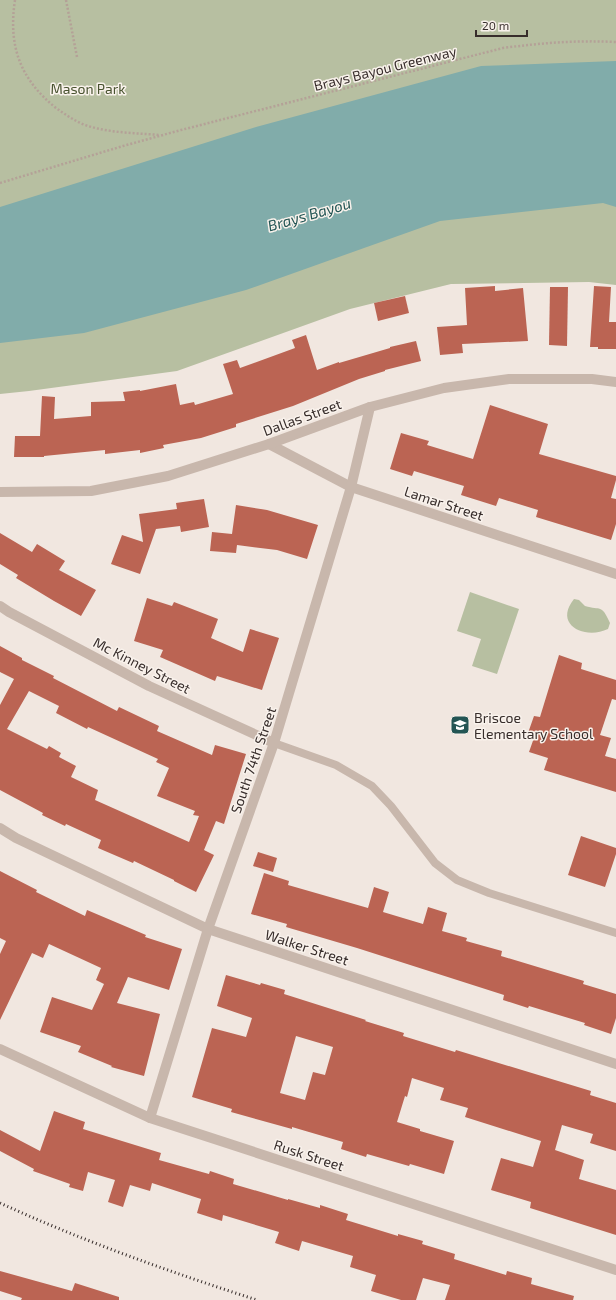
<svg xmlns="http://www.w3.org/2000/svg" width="616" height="1300" viewBox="0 0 616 1300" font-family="'Exo 2',sans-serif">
<rect width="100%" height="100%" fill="#f1e7e0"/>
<g fill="#b7bfa1">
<polygon points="0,0 616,0 616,285 589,282 451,284 350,309 177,371 29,391 0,394"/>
<polygon points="470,592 519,609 497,674 472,666 481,639 457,631"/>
<path d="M574 599 579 600 585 606C601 611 601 603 610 623L608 629C585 640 553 625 574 599Z"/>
</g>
<polygon fill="#81acaa" points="616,61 616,207 603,203 440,221 246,290 84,333 0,343 0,207 256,127 481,66"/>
<g fill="#bb6453" fill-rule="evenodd">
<polygon points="495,286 495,291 523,288 528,341 462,344 463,353 440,355 437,327 467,325 465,288"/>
<polygon points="594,286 611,287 609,322 616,322 616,349 598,349 598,347 590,347"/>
<polygon points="550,287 568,287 567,346 549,345"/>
<polygon points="405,296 409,313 378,321 374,303"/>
<polygon points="306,335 317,370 339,362 339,363 390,348 390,347 416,341 421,361 385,370 385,371 359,379 293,406 236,424 236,427 201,438 163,445 164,448 140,453 140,450 105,454 105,450 44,456 44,457 14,457 15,436 40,436 42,396 55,397 54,419 91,416 91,402 125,401 123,392 140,390 140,391 176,384 180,405 194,402 195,405 233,394 223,364 237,360 240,368 295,348 292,340"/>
<polygon points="490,405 548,424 539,454 616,476 616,480 611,498 616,499 616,524 611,540 536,517 538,510 499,498 496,506 461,495 464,486 414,471 412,476 390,469 401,433 429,441 427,445 473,459"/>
<polygon points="204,499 209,527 181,532 180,526 156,529 140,574 111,564 122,535 143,542 139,514 177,509 176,503"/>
<polygon points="236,505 267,510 318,525 307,559 277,550 237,545 236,553 210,551 212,532 232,534"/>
<polygon points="0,533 32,552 37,544 65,561 59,570 96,590 81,616 54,601 16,578 18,575 0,564"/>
<polygon points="147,598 172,606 174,602 218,619 211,638 243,652 250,629 279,638 262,690 217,676 215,681 160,657 163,650 134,641"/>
<path d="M0 646 22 658V660L54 676 53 678 117 711 119 707 159 726 157 731 212 755 215 745 246 754 224 824 216 821 204 850 214 855 196 892 174 881V880L134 861 133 863 98 848 101 840 66 824 65 826 42 815 43 813 0 790V705L14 679 0 672ZM29 691 59 706 56 713 87 729 88 727 158 759 156 762 169 768 157 796 195 811 193 815 199 816 189 842 95 800 98 790 71 777 76 766 59 757 61 753 49 746 47 749 7 729Z"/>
<polygon points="559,655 582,663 581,669 616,680 616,700 612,699 600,735 611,738 605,756 616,759 616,792 544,770 548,758 529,752 535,735 528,733 534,716 540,717"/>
<polygon points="581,836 616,848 616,854 605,887 568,875"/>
<polygon points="258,852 277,858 273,872 253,866"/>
<polygon points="0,871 37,890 36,892 85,916 87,910 146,935 145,937 182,949 169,990 128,977 117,1003 160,1014 144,1076 111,1067 112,1066 78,1052 81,1046 40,1032 52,997 92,1010 104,984 96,980 101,968 49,944 43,958 32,953 0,1020 0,954 6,941 0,938"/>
<polygon points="264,873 289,881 288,885 368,908 374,887 389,892 383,912 423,924 428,907 447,913 442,931 467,938 466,941 502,951 501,956 584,981 583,984 616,994 616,1018 611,1034 584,1025 585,1023 529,1006 528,1008 503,1000 504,995 357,948 286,927 287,924 251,914"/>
<path d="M226 975 260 985 261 983 285 990 284 994 366 1020 365 1021 404 1033 403 1036 455 1052 456 1050 591 1091 590 1095 616 1103V1151L590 1143 593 1134 562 1125 555 1150 584 1160 579 1179 616 1190V1235L530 1208 531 1202 491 1190 501 1158 533 1167 541 1141 465 1117 468 1108 440 1100 444 1088 412 1078 407 1097 405 1096 397 1122 420 1129V1131L454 1141 444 1174 410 1164 409 1166 367 1154 366 1157 341 1149 343 1142 292 1127V1129L231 1112 232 1109 192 1097 212 1028 246 1037 252 1018 217 1006ZM296 1036 333 1047 325 1075 313 1072 305 1100 280 1093Z"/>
<polygon points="54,1111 85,1122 83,1129 161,1153 159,1160 209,1174 210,1171 234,1179 233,1184 288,1200 288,1199 320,1208 320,1205 348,1214 346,1220 398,1236 398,1234 423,1241 422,1244 455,1254 454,1259 506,1275 507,1271 532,1278 531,1284 574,1296 573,1300 445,1300 450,1285 423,1278 416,1300 401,1300 371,1291 376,1275 350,1267 353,1256 302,1241 299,1251 275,1243 279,1232 223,1215 222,1221 197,1213 201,1199 152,1183 150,1191 130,1185 123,1207 108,1202 115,1180 88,1172 83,1191 69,1187 70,1184 33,1171 34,1169 0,1151 0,1130 40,1151"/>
<polygon points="0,1271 72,1291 75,1283 119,1297 119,1300 21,1300 22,1298 0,1291"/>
</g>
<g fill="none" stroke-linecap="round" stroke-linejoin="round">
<g stroke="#b4a197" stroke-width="2.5" stroke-dasharray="2 2" stroke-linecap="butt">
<path d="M15 0C8 46 20 79 56 108 66 115 76 122 88 126 111 133 136 133 160 135"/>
<polyline points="66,0 77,57"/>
<path d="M0 183 123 146 181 130 503 48C542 43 576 40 616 42"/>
</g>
<polyline stroke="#c8b7ac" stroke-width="8" points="274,743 336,765 372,786 391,806 435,863 457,880 489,893 616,933"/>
<g stroke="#c8b7ac" stroke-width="10">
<polyline points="269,444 351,487 616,574"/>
<polyline points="0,492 91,491 168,476 269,444 370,407 444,388 509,379 592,379 616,382"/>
<polyline points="0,606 9,612 149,686 274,743"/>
<polyline points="0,828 16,838 208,929 616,1064"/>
<polyline points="0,1049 150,1118 616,1270"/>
<polyline points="150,1118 208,929 274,743 351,487 370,407"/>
</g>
<path stroke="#372d2b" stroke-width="3" stroke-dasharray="1 3" stroke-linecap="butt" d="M0 1203C83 1241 170 1272 257 1300"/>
</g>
<defs>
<symbol id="school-square" viewBox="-11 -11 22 22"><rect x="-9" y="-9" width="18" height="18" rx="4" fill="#235554" stroke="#f9f2ec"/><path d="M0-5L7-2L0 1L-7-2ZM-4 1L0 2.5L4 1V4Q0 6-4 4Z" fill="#fff"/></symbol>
</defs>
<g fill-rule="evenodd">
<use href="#school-square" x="449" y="714" width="22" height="22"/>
</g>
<g text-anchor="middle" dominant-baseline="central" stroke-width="3" stroke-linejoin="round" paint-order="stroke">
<g font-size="14" fill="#372d2b" stroke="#f9f2ec">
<text transform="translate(385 68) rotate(-14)">Brays Bayou Greenway</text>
<text transform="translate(302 417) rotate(-20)">Dallas Street</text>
<text transform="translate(444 503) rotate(18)">Lamar Street</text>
<text transform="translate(142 665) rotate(27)">Mc Kinney Street</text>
<text transform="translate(253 760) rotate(-71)">South 74th Street</text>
<text transform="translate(307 947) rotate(18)">Walker Street</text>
<text transform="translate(309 1155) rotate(18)">Rusk Street</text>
</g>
<g font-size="14" fill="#495330" stroke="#f9f2ec">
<text x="88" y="88">Mason Park</text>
</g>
<g font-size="14" fill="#372d2b" stroke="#f9f2ec" text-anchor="start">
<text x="474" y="717">Briscoe<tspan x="474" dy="16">Elementary School</tspan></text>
</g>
<g font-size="15" font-style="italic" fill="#235554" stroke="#f9f2ec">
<text transform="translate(309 214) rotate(-16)">Brays Bayou</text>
</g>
</g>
<path d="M476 30v6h51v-6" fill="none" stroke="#372d2b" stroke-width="2"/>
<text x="482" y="30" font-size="12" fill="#372d2b" stroke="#f9f2ec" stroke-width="3" paint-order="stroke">20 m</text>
</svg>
